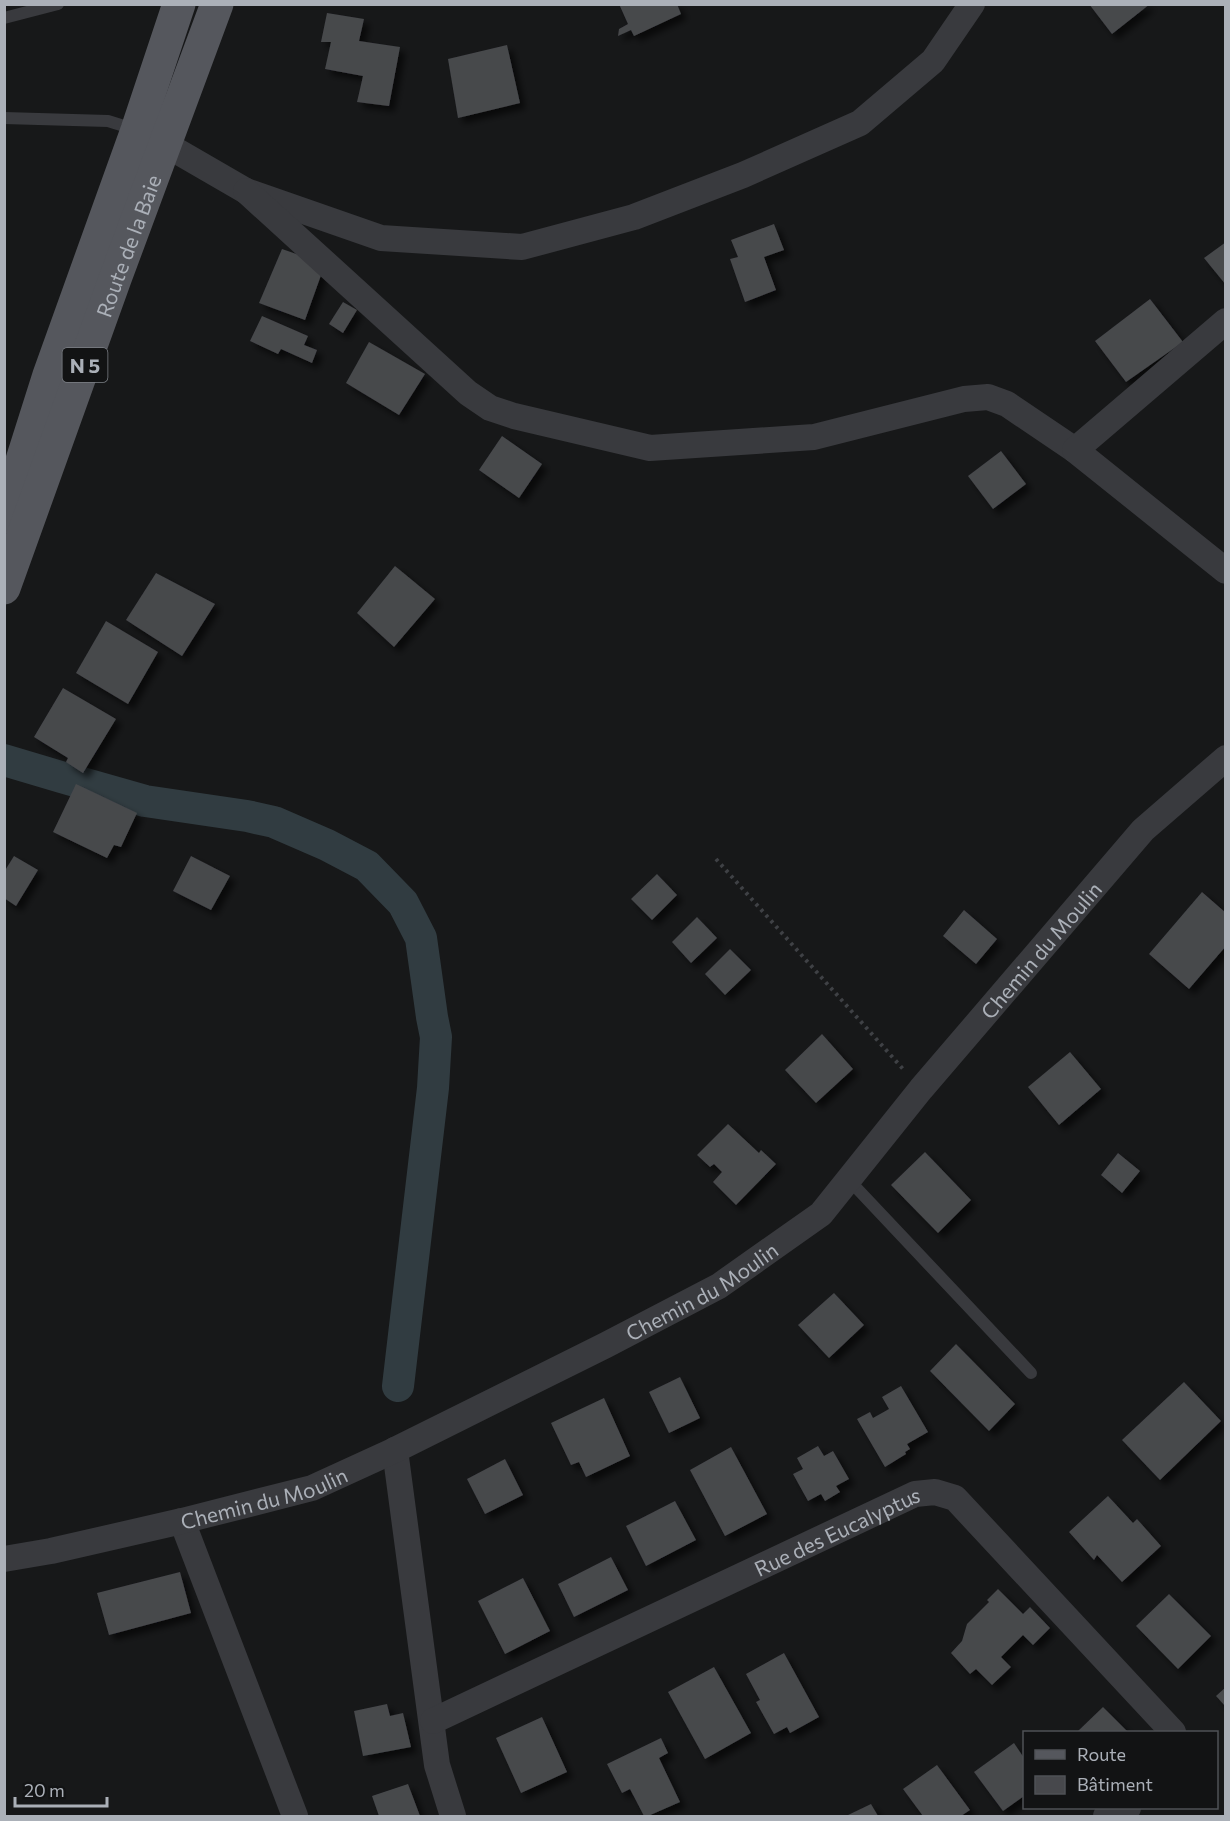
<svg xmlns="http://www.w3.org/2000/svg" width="1230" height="1821" viewBox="0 0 1230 1821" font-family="Commissioner,sans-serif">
<defs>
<filter id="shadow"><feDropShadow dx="5.5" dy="5.5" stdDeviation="3" flood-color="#0009"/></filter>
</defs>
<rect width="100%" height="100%" fill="#171819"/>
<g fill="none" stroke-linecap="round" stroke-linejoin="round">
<polyline stroke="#313c41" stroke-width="32" points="4,760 61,777 145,801 247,816 274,822 327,845 367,866 403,903 421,938 432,1017 436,1037 433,1088 398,1386"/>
</g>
<g fill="#47484c" filter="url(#shadow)">
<polygon points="619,4 677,4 681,14 634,36 631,30 618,36 619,29 628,24"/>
<polygon points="1089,4 1150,4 1112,34"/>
<polygon points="327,13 364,19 359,41 400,47 389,106 357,102 363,76 325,69 331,42 321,42"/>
<polygon points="507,45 520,103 458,118 448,59"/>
<polygon points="774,224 784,250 764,257 776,290 745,302 730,259 738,257 731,240"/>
<polygon points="1226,242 1226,285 1204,258"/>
<polygon points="282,249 325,264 305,320 259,303"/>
<polygon points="1150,299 1183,342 1126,382 1095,341"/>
<polygon points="343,302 357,310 343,333 329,324"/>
<polygon points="262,316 308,336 304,345 317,350 312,363 281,349 278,354 250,341"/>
<polygon points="369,342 425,374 399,415 346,383"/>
<polygon points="502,436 542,464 519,498 479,470"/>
<polygon points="1001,451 1026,484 993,509 968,476"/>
<polygon points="395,566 435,599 394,647 357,613"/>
<polygon points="156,573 215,604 182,656 126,620"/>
<polygon points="106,621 158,652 128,704 76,673"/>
<polygon points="63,688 116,719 83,773 66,762 68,758 34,737"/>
<polygon points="76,784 137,813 121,847 114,845 107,858 53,832"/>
<polygon points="14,856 38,870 16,906 4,898 4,872"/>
<polygon points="191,856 230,876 211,910 173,891"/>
<polygon points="657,874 677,895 652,920 631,899"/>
<polygon points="1202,892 1226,913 1226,946 1189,989 1149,954"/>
<polygon points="964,910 997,939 976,964 943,936"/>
<polygon points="697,917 717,938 691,963 672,942"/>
<polygon points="730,949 751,970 725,995 705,974"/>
<polygon points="822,1034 853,1069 816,1103 785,1070"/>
<polygon points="1070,1052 1101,1089 1059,1125 1028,1087"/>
<polygon points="728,1124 759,1153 761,1150 776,1164 736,1205 713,1182 722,1172 714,1164 710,1167 697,1155"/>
<polygon points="925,1152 971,1200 938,1233 891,1185"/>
<polygon points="1118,1153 1140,1171 1122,1193 1101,1175"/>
<polygon points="834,1293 864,1325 829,1358 798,1325"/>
<polygon points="956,1344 1015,1404 989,1431 930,1371"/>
<polygon points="680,1377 700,1418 669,1433 649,1392"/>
<polygon points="1184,1382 1221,1421 1160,1480 1122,1440"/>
<polygon points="901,1386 928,1432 907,1444 910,1449 905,1452 906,1454 885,1467 857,1419 870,1412 873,1418 889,1409 882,1397"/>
<polygon points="604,1398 630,1456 586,1477 579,1462 571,1465 551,1423"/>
<polygon points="818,1446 824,1456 833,1451 849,1479 836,1486 840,1492 825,1501 821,1494 808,1501 793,1474 803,1469 797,1458"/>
<polygon points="731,1447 767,1514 725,1536 690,1470"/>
<polygon points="505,1459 523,1495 485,1514 467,1479"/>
<polygon points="1108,1496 1133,1523 1137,1519 1161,1546 1122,1582 1097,1555 1094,1560 1069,1532"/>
<polygon points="675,1501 696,1540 646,1566 626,1526"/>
<polygon points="611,1557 628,1590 574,1617 558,1584"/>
<polygon points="180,1572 191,1613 109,1635 97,1593"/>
<polygon points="523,1578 550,1631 505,1654 478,1601"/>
<polygon points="998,1589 1023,1614 1030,1607 1050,1628 1033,1645 1023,1635 1001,1657 1011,1667 992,1685 976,1669 970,1674 951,1653 962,1641 967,1624 989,1602 987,1600"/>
<polygon points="1169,1594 1211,1636 1178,1669 1136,1626"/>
<polygon points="784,1653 819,1717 790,1733 787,1727 774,1734 756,1702 760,1700 746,1674"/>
<polygon points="714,1667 751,1733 705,1759 668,1692"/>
<polygon points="1226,1687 1226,1707 1216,1696"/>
<polygon points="387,1704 390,1716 403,1713 411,1747 363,1756 354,1711"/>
<polygon points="1103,1707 1128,1732 1077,1732"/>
<polygon points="542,1717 567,1772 521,1793 496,1738"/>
<polygon points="661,1738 668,1753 659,1758 680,1802 648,1816 644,1816 630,1789 622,1793 607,1764"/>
<polygon points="1014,1743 1024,1758 1024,1796 1003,1811 974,1772"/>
<polygon points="937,1765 970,1810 961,1816 923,1816 903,1789"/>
<polygon points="408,1784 420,1816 379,1816 372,1796"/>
<polygon points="871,1804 878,1816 846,1816"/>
</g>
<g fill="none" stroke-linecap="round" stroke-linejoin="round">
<polyline stroke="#3f4145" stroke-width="4" stroke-dasharray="3 4.5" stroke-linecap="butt" points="716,859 903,1069"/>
<g stroke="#393a3e" stroke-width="12">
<polyline points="4,18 58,4"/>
<polyline points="4,118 108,121 137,130"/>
<polyline points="849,1180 1031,1373"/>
</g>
<g stroke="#393a3e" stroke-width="26">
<polyline points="151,136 246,191 381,238 522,247 634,217 743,175 860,123 933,61 972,4"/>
<polyline points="246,191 468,393 490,408 514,416 650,448 814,437 964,399 988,397 1007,404 1075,450"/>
<polyline points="1226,321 1075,450 1226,571"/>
<polyline points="395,1450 437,1765 453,1816"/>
<polyline points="182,1521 295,1816"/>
<path id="s1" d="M4 1559 51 1551 182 1521 312 1488 395 1450 606 1345 719 1286 821 1214 921 1089 1143 830 1226 758"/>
<path id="s2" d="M433 1721 915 1494 935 1492 955 1498 1173 1732"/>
<polyline points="1106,1816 1128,1808"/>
</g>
<g stroke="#55575d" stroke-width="33">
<polyline points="4,517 49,375 137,130 179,4"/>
<path id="s3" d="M4 588 115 279 217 4"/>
</g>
</g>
<g text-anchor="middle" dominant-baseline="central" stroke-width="5" stroke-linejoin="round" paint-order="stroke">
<rect fill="#121314" stroke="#7d8187" stroke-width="1.5" x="62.5" y="348" width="45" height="34" rx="4.5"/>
<g font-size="20" font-weight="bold" fill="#abb0b8">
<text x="85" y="365">N 5</text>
</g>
<g font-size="21" fill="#abb0b8" stroke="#121314">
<text stroke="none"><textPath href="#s3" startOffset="364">Route de la Baie</textPath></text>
<text stroke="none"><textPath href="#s1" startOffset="1239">Chemin du Moulin</textPath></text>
<text stroke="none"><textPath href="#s1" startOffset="753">Chemin du Moulin</textPath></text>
<text stroke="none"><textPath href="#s1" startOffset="267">Chemin du Moulin</textPath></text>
<text stroke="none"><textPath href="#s2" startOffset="447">Rue des Eucalyptus</textPath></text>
</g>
</g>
<rect width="1230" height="1821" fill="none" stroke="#abb0b8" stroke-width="12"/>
<rect x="1023" y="1731" width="195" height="78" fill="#121314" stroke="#4f5256" stroke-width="1.5"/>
<rect x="1035" y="1750" width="30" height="9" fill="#55575d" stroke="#4f5256" stroke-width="1.5"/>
<text x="1077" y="1761" font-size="18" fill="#abb0b8">Route</text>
<rect x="1035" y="1776" width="30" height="18" fill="#47484c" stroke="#4f5256" stroke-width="1.5"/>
<text x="1077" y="1791" font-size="18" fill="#abb0b8">Bâtiment</text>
<path d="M15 1797v9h92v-9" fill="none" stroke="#abb0b8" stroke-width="3"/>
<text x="24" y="1797" font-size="18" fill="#abb0b8" stroke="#121314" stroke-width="4.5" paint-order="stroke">20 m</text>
</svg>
